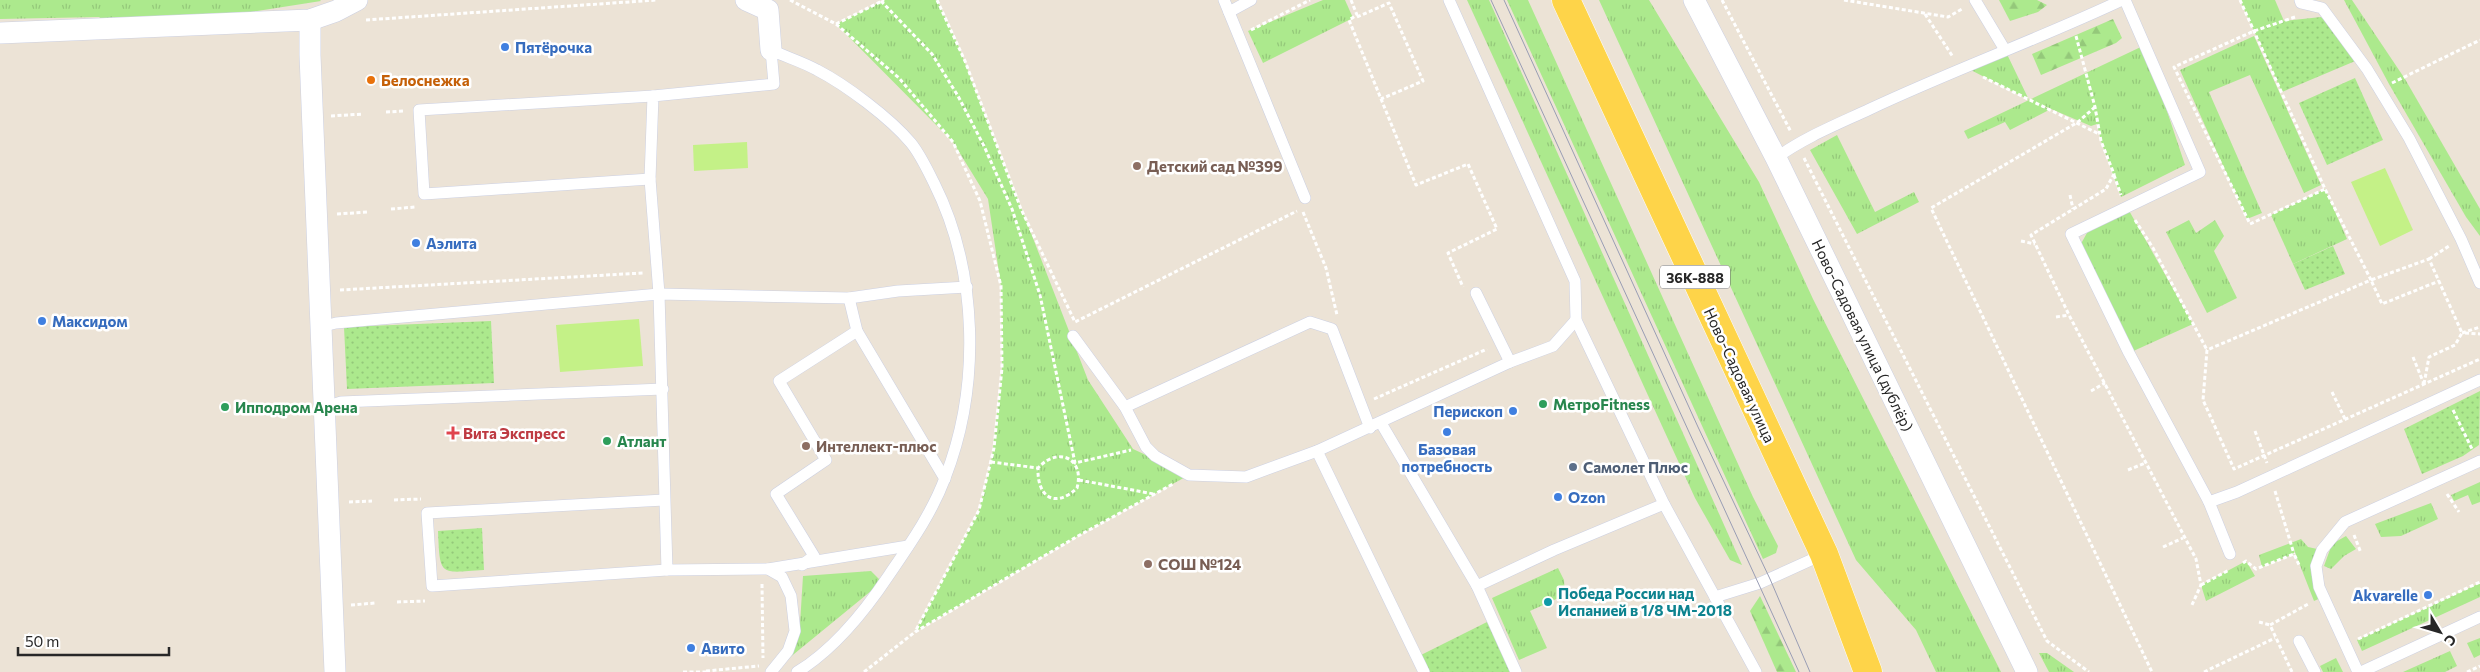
<svg xmlns="http://www.w3.org/2000/svg" width="2480" height="672" viewBox="0 0 2480 672" font-family="Commissioner,sans-serif">
<defs>
<pattern id="grass-tufts" width="24" height="20" patternUnits="userSpaceOnUse" patternTransform="scale(1.25)"><rect width="24" height="20" fill="#ace98d"/><path d="M3 7l-1-3M5 7V3M7 7l1-3M15 17l-1-3M17 17v-4M19 17l1-3" fill="none" stroke="#94c87a"/></pattern>
<pattern id="forest-firs" width="22" height="20" patternUnits="userSpaceOnUse" patternTransform="scale(1.25)"><rect width="22" height="20" fill="#ace98d"/><path d="M5 1l3.5 6h-7zM16 11l3.5 6h-7z" fill="#94c87a"/></pattern>
<pattern id="park-dots" width="8" height="8" patternUnits="userSpaceOnUse" patternTransform="scale(1.25)"><rect width="8" height="8" fill="#ace98d"/><path d="M2 2h.1M6 6h.1" fill="none" stroke="#94c87a" stroke-width="1.8" stroke-linecap="round"/></pattern>
</defs>
<rect width="100%" height="100%" fill="#ece3d6"/>
<g fill="url(#grass-tufts)">
<polygon points="0,0 320,0 321,1 119,33 99,17 0,19"/>
<polygon points="885,0 937,0 958,45 1088,380 1133,449 1189,475 1078,536 915,632 979,510 992,457 1002,368 1001,286 988,199 953,142 836,24"/>
<polygon points="1323,0 1345,0 1353,18 1263,63 1248,31"/>
<polygon points="1467,0 1489,0 1742,565 1730,560 1695,498"/>
<polygon points="1507,0 1528,0 1753,497 1778,546 1776,553 1763,559"/>
<polygon points="1599,0 1649,0 1759,182 1813,299 2001,672 1936,672 1916,630 1856,560"/>
<polygon points="2240,0 2275,0 2284,21 2254,31"/>
<polygon points="2344,0 2352,0 2405,79 2480,209 2480,236 2466,217 2389,84"/>
<polygon points="2254,36 2321,185 2304,193 2250,75 2209,92 2262,213 2247,219 2180,70"/>
<polygon points="2145,45 2185,165 2121,197 2101,141 2097,124 2091,126 2044,106 2049,110 2010,130 2005,122 1968,139 1964,131 2029,100 1963,66 2005,50 2029,100"/>
<polygon points="1837,135 1875,212 1914,192 1919,202 1857,234 1810,150"/>
<polygon points="2325,189 2347,239 2293,264 2271,215"/>
<polygon points="2127,207 2193,324 2129,353 2078,249 2092,224"/>
<polygon points="2189,220 2196,233 2215,220 2224,236 2214,251 2237,298 2207,313 2166,232"/>
<polygon points="2480,482 2480,502 2472,505 2468,495 2454,501 2451,495"/>
<polygon points="2431,503 2438,519 2401,536 2381,537 2375,524"/>
<polygon points="2346,536 2356,549 2344,556 2331,569 2324,566 2332,544"/>
<polygon points="2301,539 2308,547 2322,550 2318,579 2323,597 2314,601 2294,550 2294,554 2262,567 2259,555"/>
<polygon points="2246,561 2255,576 2206,601 2201,585"/>
<polygon points="1558,568 1564,580 1565,595 1530,611 1547,648 1519,660 1492,598"/>
<polygon points="871,571 882,582 772,672 800,624 803,576"/>
<polygon points="2480,583 2480,597 2362,651 2357,640"/>
<polygon points="2480,638 2480,655 2474,658 2467,643"/>
<polygon points="2450,651 2457,666 2445,672 2403,672"/>
<polygon points="2039,653 2047,653 2074,672 2049,672"/>
<polygon points="2336,658 2343,672 2323,672 2320,666"/>
</g>
<g fill="url(#forest-firs)">
<polygon points="1999,0 2037,0 2047,5 2038,12 2010,21"/>
<polygon points="2113,19 2122,38 2116,43 2041,75 2032,54"/>
<polygon points="1760,596 1796,672 1777,672 1750,611"/>
</g>
<g fill="url(#park-dots)">
<polygon points="2321,17 2343,35 2360,59 2282,92 2254,31 2284,21"/>
<polygon points="2355,78 2383,140 2327,165 2299,103"/>
<polygon points="2333,246 2345,274 2305,290 2293,264"/>
<polygon points="491,321 494,383 347,389 344,327"/>
<polygon points="2480,391 2479,445 2463,456 2422,474 2404,429"/>
<path d="M482 528 484 570C439 573 440 577 438 531Z"/>
<polygon points="1493,619 1515,672 1424,672 1417,657"/>
</g>
<g fill="#c4f187">
<polygon points="747,142 748,168 694,171 693,145"/>
<polygon points="2385,168 2413,230 2380,246 2351,182"/>
<polygon points="639,319 643,366 560,372 556,325"/>
</g>
<g fill="none" stroke-linecap="round" stroke-linejoin="round">
<defs>
<g id="lane">
<polyline points="1224,0 1305,198"/>
<polyline points="1449,0 1575,281 1576,320 1664,504 1756,672"/>
<polyline points="1975,0 2005,50"/>
<polyline points="2125,0 2200,172 2071,234 2129,353 2209,502 2237,492 2480,380"/>
<polyline points="2300,0 2301,3 2322,8 2367,69 2409,138 2461,239 2480,283"/>
<polyline points="1229,12 1251,0"/>
<path d="M1776 158C1805 137 1838 124 1870 109 1953 70 2039 39 2122 0"/>
<polyline points="650,179 424,194 419,110 653,96"/>
<polyline points="1476,293 1510,362"/>
<polyline points="849,298 857,331 945,479"/>
<path d="M320 327 336 323 659 294 650 179 653 96 774 84 771 50C786 57 803 62 817 70 846 85 890 118 911 143 920 154 927 169 934 183 978 271 981 386 945 478 932 513 910 544 889 575 865 611 835 649 797 672"/>
<polyline points="1073,336 1125,407 1146,447 1155,456 1189,475 1246,477 1317,451 1510,362 1553,346 1576,320"/>
<polyline points="325,407 341,402 663,389"/>
<polyline points="1125,407 1310,322 1332,329 1370,428"/>
<polyline points="1381,423 1477,586 1516,672"/>
<polyline points="1317,451 1424,672"/>
<polyline points="664,500 427,513 432,586 667,570"/>
<polyline points="2209,502 2230,554"/>
<polyline points="802,565 814,556 776,494 826,460 779,381 857,331"/>
<polyline points="768,569 908,546"/>
<polyline points="1477,586 1554,550 1664,504"/>
<polyline points="1715,597 1760,583 1824,554"/>
<polyline points="2299,641 2315,672"/>
<polyline points="771,672 788,651 795,631 791,596 782,577 768,569 667,570 659,294 849,298 898,291 967,287"/>
<polyline points="2358,672 2319,587 2316,566 2322,550 2345,522 2480,461"/>
<polyline points="2361,672 2480,617"/>
</g>
<g id="street">
<polyline points="746,0 768,10 771,50"/>
<polyline points="1694,0 1776,158 2027,672"/>
<polyline points="310,20 310,55 335,672"/>
<polyline points="0,33 310,20 336,11 357,0"/>
</g>
<polyline id="primary" points="1566,0 1824,554 1868,672"/>
</defs>
<use href="#lane" stroke="#ccd0e2" stroke-width="12"/>
<use href="#street" stroke="#ccd0e2" stroke-width="22"/>
<use href="#primary" stroke="#fff" stroke-width="29"/>
<g stroke="#fff" stroke-width="3" stroke-dasharray="4 2.5" stroke-linecap="butt">
<polyline points="790,0 836,24 899,78 953,142 980,201 1001,286 1002,368 994,448 979,510 915,632"/>
<polyline points="937,0 965,61 1021,209 1075,322 1297,211"/>
<polyline points="1351,0 1357,15 1349,20 1416,185 1468,164 1497,229 1448,253 1463,287"/>
<polyline points="1722,0 1791,132"/>
<polyline points="1844,0 1948,17 1962,9"/>
<polyline points="2240,0 2325,189 2371,280 2207,350 2203,400 2234,469 2480,359"/>
<polyline points="881,1 932,54 958,96 984,146 1012,209 1040,295 1075,463 1131,450"/>
<polyline points="1925,14 1953,57"/>
<polyline points="1357,17 1389,3 1423,81 1381,99"/>
<polyline points="2295,17 2254,31 2174,67 2250,224 2325,189"/>
<polyline points="366,20 657,0"/>
<polyline points="836,24 884,0"/>
<polyline points="1251,30 1310,0"/>
<polyline points="2076,36 2095,107 2101,141 2114,174 2106,189 2031,235 2069,315 2196,559 2201,585 2191,607"/>
<polyline points="1983,77 2099,134"/>
<polyline points="2392,83 2480,40"/>
<polyline points="2095,107 2078,122 1931,208 2152,672"/>
<polyline points="386,112 405,111"/>
<polyline points="331,116 363,114"/>
<polyline points="1804,158 2047,641 2089,672"/>
<polyline points="2114,175 2121,195"/>
<polyline points="2070,195 2073,209"/>
<polyline points="391,209 415,207"/>
<polyline points="1303,212 1326,268 1337,315"/>
<polyline points="337,214 368,212"/>
<polyline points="2135,220 2153,248 2207,350"/>
<polyline points="2021,241 2035,244"/>
<polyline points="2429,259 2449,246"/>
<polyline points="340,290 643,273"/>
<polyline points="2056,317 2069,315"/>
<polyline points="2462,333 2480,327"/>
<polyline points="2465,333 2480,334"/>
<polyline points="2413,357 2424,384"/>
<polyline points="2424,384 2429,357 2455,345 2462,333 2429,259 2371,280 2382,304 2439,281"/>
<polyline points="2091,391 2105,383"/>
<polyline points="2332,392 2345,419"/>
<polyline points="1374,399 1487,349"/>
<polyline points="2453,410 2472,449"/>
<polyline points="2255,431 2267,463"/>
<path d="M991 462 1038 468C1037 497 1055 509 1077 488 1085 458 1058 446 1038 468"/>
<polyline points="2128,470 2145,463"/>
<polyline points="1079,480 1154,494"/>
<polyline points="2275,491 2294,554"/>
<polyline points="2447,494 2459,512"/>
<polyline points="394,500 421,499"/>
<polyline points="349,502 372,501"/>
<polyline points="2354,535 2361,553"/>
<polyline points="2163,547 2183,538"/>
<polyline points="2243,563 2246,561 2256,569 2294,554 2300,567"/>
<polyline points="762,584 763,658"/>
<polyline points="2201,585 2229,570"/>
<polyline points="397,602 425,601"/>
<polyline points="351,605 375,603"/>
<polyline points="2259,622 2270,625"/>
<polyline points="2358,639 2480,582"/>
<polyline points="706,671 759,666"/>
<polyline points="683,672 706,672"/>
<polyline points="864,672 915,632 1078,536 1173,484"/>
<polyline points="2204,672 2275,638"/>
<polyline points="2292,672 2270,625 2310,603"/>
<polyline points="2467,672 2480,666"/>
</g>
<use href="#lane" stroke="#fff" stroke-width="11"/>
<use href="#street" stroke="#fff" stroke-width="21"/>
<use href="#primary" stroke="#fed449" stroke-width="28"/>
<g stroke="#999db4" stroke-width="1">
<polyline points="1491,0 1799,672"/>
<polyline points="1504,0 1698,427 1770,579 1810,672"/>
</g>
</g>
<g fill="#3f7fe0" stroke="#fff" stroke-width="2">
<circle cx="505" cy="47" r="5"/>
<circle cx="416" cy="243" r="5"/>
<circle cx="42" cy="321" r="5"/>
<circle cx="1513" cy="411" r="5"/>
<circle cx="1447" cy="432" r="5"/>
<circle cx="1558" cy="497" r="5"/>
<circle cx="2428" cy="595" r="5"/>
<circle cx="691" cy="648" r="5"/>
</g>
<circle fill="#e8710a" stroke="#fff" stroke-width="2" cx="371" cy="80" r="5"/>
<g fill="#8d6e63" stroke="#fff" stroke-width="2">
<circle cx="1137" cy="166" r="5"/>
<circle cx="806" cy="446" r="5"/>
<circle cx="1148" cy="564" r="5"/>
</g>
<g fill="#2e9e5b" stroke="#fff" stroke-width="2">
<circle cx="1543" cy="404" r="5"/>
<circle cx="225" cy="407" r="5"/>
<circle cx="607" cy="441" r="5"/>
</g>
<path fill="#e0444e" stroke="#fff" stroke-width="2" d="M450.5 425.5h5v5h5v5h-5v5h-5v-5h-5v-5h5z"/>
<circle fill="#5c6f8a" stroke="#fff" stroke-width="2" cx="1573" cy="467" r="5"/>
<circle fill="#0f9aa8" stroke="#fff" stroke-width="2" cx="1548" cy="602" r="5"/>
<g text-anchor="middle" dominant-baseline="central" stroke-width="5" stroke-linejoin="round" paint-order="stroke">
<rect fill="#fff" stroke="#686868" stroke-width="1" x="1660" y="265.5" width="70" height="23" rx="4"/>
<g font-size="14" font-weight="bold" fill="#272727">
<text x="1695" y="277">36К-888</text>
</g>
<g font-size="15" font-weight="bold" fill="#366cbe" stroke="#fff" text-anchor="start">
<text x="515" y="47">Пятёрочка</text>
<text x="426" y="243">Аэлита</text>
<text x="52" y="321">Максидом</text>
<text x="1503" y="411" text-anchor="end">Перископ</text>
<text x="1447" y="449" text-anchor="middle">Базовая<tspan x="1447" dy="17">потребность</tspan></text>
<text x="1568" y="497">Ozon</text>
<text x="2418" y="595" text-anchor="end">Akvarelle</text>
<text x="701" y="648">Авито</text>
</g>
<g font-size="15" font-weight="bold" fill="#c56008" stroke="#fff" text-anchor="start">
<text x="381" y="80">Белоснежка</text>
</g>
<g font-size="15" font-weight="bold" fill="#785e54" stroke="#fff" text-anchor="start">
<text x="1147" y="166">Детский сад №399</text>
<text x="816" y="446">Интеллект-плюс</text>
<text x="1158" y="564">СОШ №124</text>
</g>
<g font-size="15" fill="#272727" stroke="#fff">
<text transform="translate(1863 335) rotate(64)">Ново-Садовая улица (дублёр)</text>
<text transform="translate(1740 375) rotate(65)">Ново-Садовая улица</text>
</g>
<g font-size="15" font-weight="bold" fill="#27864d" stroke="#fff" text-anchor="start">
<text x="1553" y="404">МетроFitness</text>
<text x="235" y="407">Ипподром Арена</text>
<text x="617" y="441">Атлант</text>
</g>
<g font-size="15" font-weight="bold" fill="#be3a42" stroke="#fff" text-anchor="start">
<text x="463" y="433">Вита Экспресс</text>
</g>
<g font-size="15" font-weight="bold" fill="#4e5e75" stroke="#fff" text-anchor="start">
<text x="1583" y="467">Самолет Плюс</text>
</g>
<g font-size="15" font-weight="bold" fill="#0d838f" stroke="#fff" text-anchor="start">
<text x="1558" y="593">Победа России над<tspan x="1558" dy="17">Испанией в 1/8 ЧМ-2018</tspan></text>
</g>
</g>
<g transform="translate(2440 632) rotate(128)" stroke="#ffffff" stroke-width="4" paint-order="stroke">
<path d="M0-4L9 19L0 12L-9 19Z" fill="#272727"/>
<text y="-8" font-size="14" font-weight="bold" text-anchor="middle" fill="#272727">С</text>
</g>
<path d="M18 647v8h151v-8" fill="none" stroke="#272727" stroke-width="2.5"/>
<text x="25" y="647" font-size="15" fill="#272727" stroke="#ffffff" stroke-width="4" paint-order="stroke">50 m</text>
</svg>
